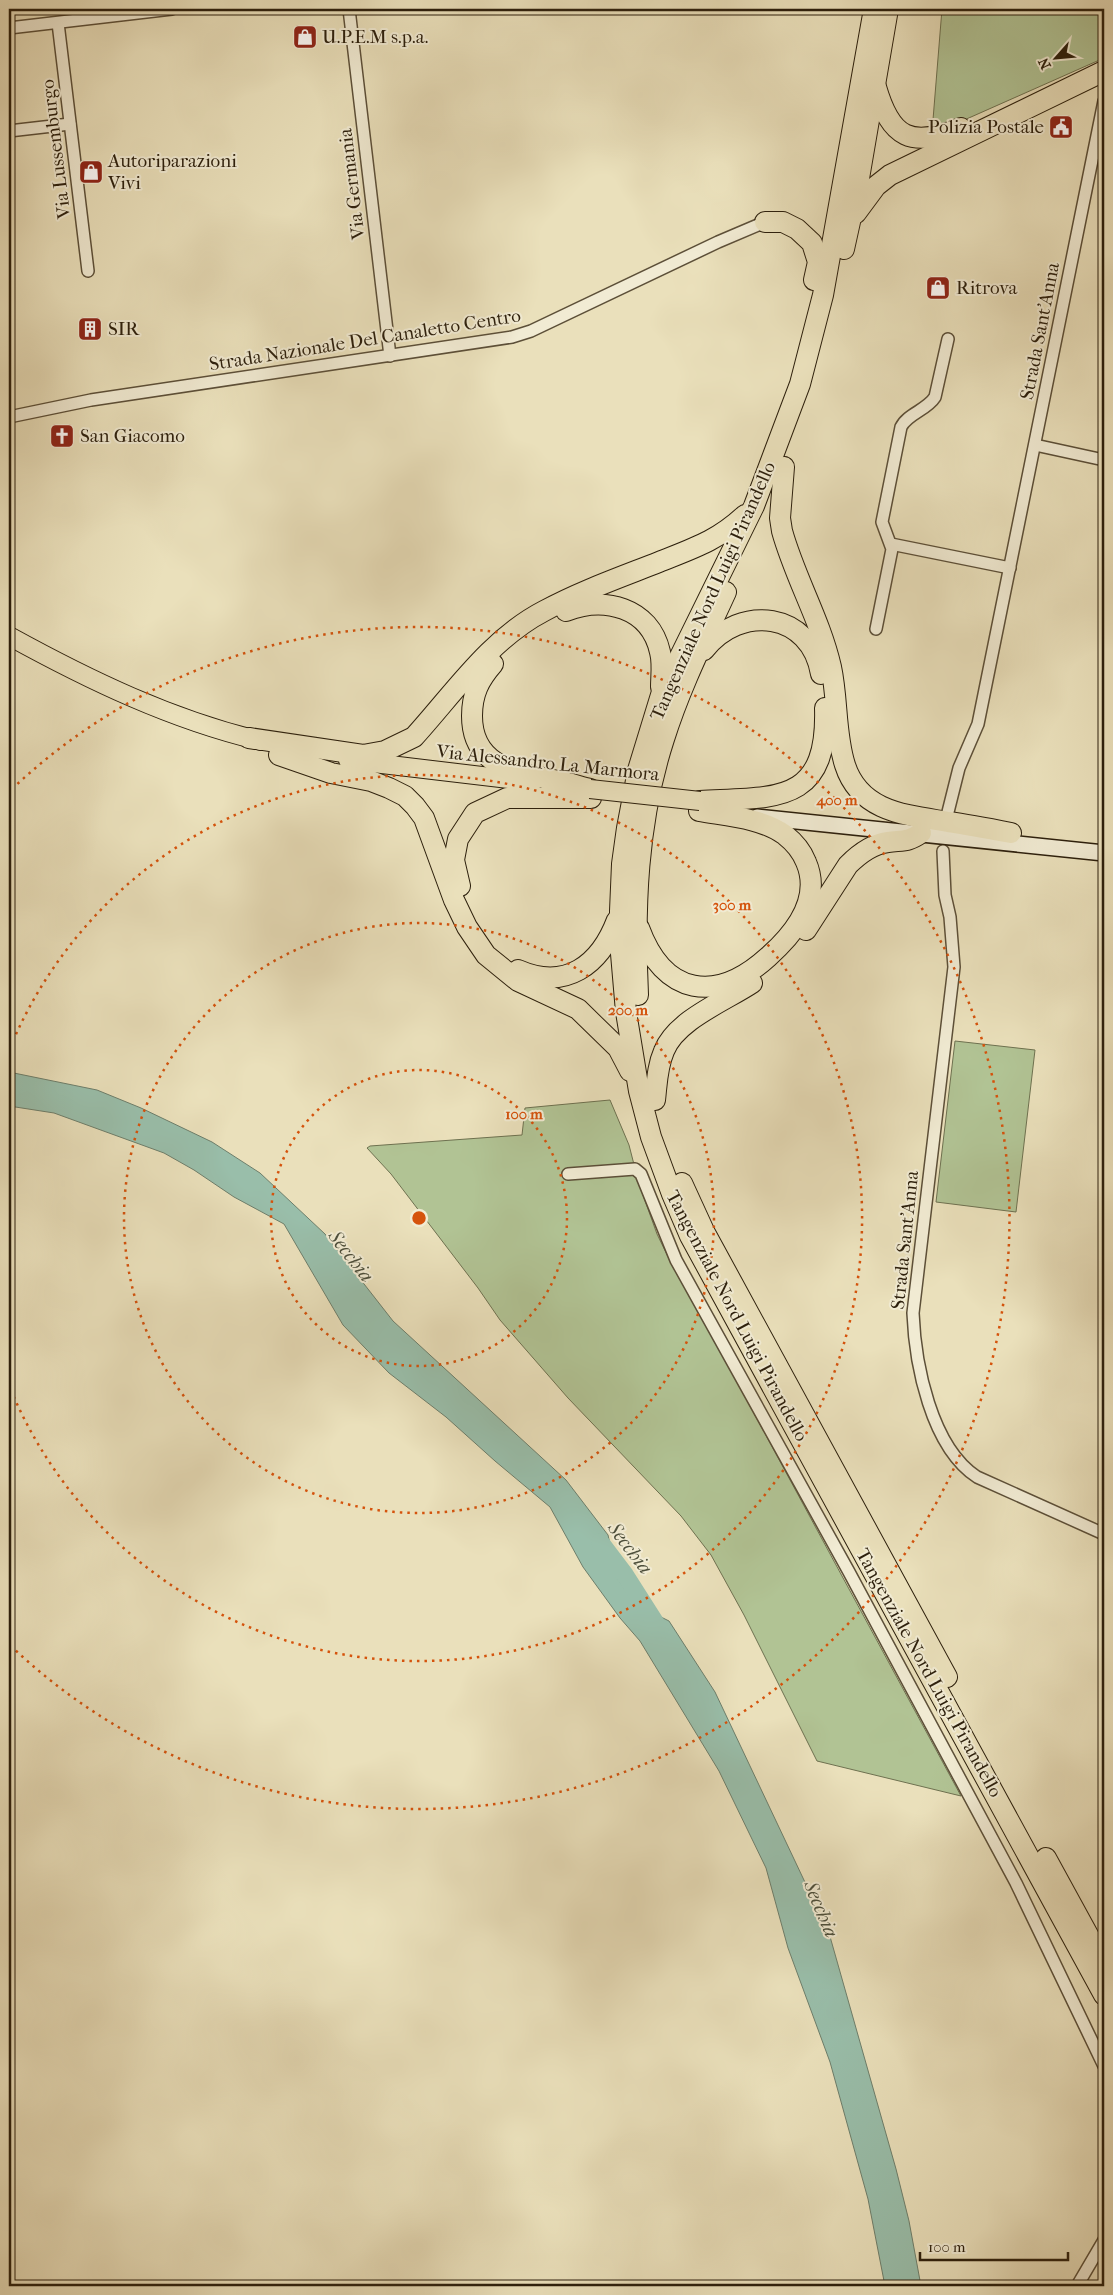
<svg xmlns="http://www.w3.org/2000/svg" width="1113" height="2295" viewBox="0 0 1113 2295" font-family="'IM FELL French Canon',serif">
<rect width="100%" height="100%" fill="#eae0bb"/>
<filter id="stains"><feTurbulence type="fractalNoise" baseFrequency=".004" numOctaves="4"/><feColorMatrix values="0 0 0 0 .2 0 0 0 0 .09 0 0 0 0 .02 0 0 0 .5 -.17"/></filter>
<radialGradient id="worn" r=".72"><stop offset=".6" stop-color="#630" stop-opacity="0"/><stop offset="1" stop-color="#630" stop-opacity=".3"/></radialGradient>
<g fill="#b1c394" stroke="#6e7150">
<polygon points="942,9 1104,9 1104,58 953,125 932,132"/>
<polygon points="955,1041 1035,1050 1016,1212 936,1202"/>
<polygon points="610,1100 629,1145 639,1184 657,1234 673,1267 710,1332 961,1796 817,1761 744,1615 711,1555 681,1516 568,1398 500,1320 478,1288 391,1174 367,1148 370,1146 522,1135 525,1108"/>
</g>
<polygon fill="#99beaa" stroke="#6d7e6b" points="9,1072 97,1090 141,1108 212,1142 260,1173 325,1234 393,1321 566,1480 608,1535 618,1579 635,1604 669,1621 715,1692 829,1933 896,2169 909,2221 921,2286 885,2286 868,2199 830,2062 788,1948 766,1868 719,1771 640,1641 620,1618 583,1567 550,1507 495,1461 446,1417 389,1373 343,1325 284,1224 234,1197 194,1170 164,1153 54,1113 9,1106"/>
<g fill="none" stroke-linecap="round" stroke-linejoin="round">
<polyline stroke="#99beaa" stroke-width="18" points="600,1542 625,1575 660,1630"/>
<defs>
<g id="street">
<polyline points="349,9 390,356"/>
<polyline points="58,23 88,271"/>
<polyline points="9,28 172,9"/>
<polyline points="9,131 70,124"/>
<polyline points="9,417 91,400 512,337 531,331 718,242 765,222"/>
<polyline points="1035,445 1104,460"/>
<polyline points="891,544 1010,568"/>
<path d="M876 629 892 549 882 522 901 427C907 414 927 410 935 397L948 339"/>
<polyline points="948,812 959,768 978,724 1104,101"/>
<path d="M943 851 945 895 950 917 954 967 913 1313C915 1364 931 1447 977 1477L1104 1534"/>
<polyline points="568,1174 635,1169 641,1174 676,1260 849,1572 1016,1883 1104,2066"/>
<polyline points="1077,2286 1104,2240"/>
</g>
<polyline id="secondary" points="757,817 1104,853"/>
<g id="primary">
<path d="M9 636C89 680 172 720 261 741"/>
<polyline points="348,760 533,782"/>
</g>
<g id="highway">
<polyline points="874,9 823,295 800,384 754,506 661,695 638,770 627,828 622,864 620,911 620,942 626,1012 639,1091 651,1137 672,1194 690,1236 1104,1995"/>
<path d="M876 87C891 139 911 148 961 128"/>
<polyline points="856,213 876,186 890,175 1104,71"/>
<polyline points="765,222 783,222 797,229 812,243 818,262 814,280"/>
<polyline points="844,249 857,190 888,9"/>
<path d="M784 467 780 518 782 531C795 578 820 619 831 667 838 699 835 734 845 765 860 812 906 815 948 822 969 825 990 829 1011 833"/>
<path d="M566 611C604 596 650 607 660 652 663 663 661 676 661 687"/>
<path d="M704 650C740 603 811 612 821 674"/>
<path d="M493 664C479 680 472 694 472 716 472 766 515 772 553 780 566 782 578 786 590 789"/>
<path d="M249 738 363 755 385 751 414 737C454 693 490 639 544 611 581 591 621 577 659 562 694 548 717 541 745 515"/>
<polyline points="279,755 331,773 371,781 389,788 405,796 415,806 424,818 454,900 467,927 486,955 518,981 578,1009 618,1048 630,1071"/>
<path d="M700 801C776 797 828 805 825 708"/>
<polyline points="460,886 454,860 458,839 475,813 507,798 591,798"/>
<path d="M639 928C664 996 716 1004 768 957 795 933 822 899 806 862 802 852 794 842 785 835 762 818 727 816 699 811"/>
<path d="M806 930 848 865C859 854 872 844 888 842 904 840 908 842 921 833"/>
<path d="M518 970C566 991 600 965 617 920"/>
<path d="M638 995C634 908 637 822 664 739 680 688 704 640 726 592"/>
<path d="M655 1100C657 1083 657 1067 664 1051 676 1020 725 1001 752 983"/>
<polyline points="682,1183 704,1231 947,1677"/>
<polyline points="1046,1858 1104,1964"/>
</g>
</defs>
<use href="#street" stroke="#5c4f38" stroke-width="14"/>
<use href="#secondary" stroke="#2c1f0c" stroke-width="18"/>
<use href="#primary" stroke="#2c1f0c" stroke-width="20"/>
<use href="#highway" stroke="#2c1f0c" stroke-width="22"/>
<use href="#street" stroke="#f1ebd3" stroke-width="11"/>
<use href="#secondary" stroke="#f1ebd3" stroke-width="15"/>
<use href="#primary" stroke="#eae0bb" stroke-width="18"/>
<use href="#highway" stroke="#eae0bb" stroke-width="20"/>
<defs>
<polyline id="primary-bridge" points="590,789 700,801"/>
</defs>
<use href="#primary-bridge" stroke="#2c1f0c" stroke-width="20" stroke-linecap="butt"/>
<use href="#primary-bridge" stroke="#eae0bb" stroke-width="18"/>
</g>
<g fill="none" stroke="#d5530c" stroke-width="2.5" stroke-dasharray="2.5 5">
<circle cx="419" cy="1218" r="148"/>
<circle cx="419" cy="1218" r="295"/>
<path d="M10 1048A443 443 0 1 1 10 1388"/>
<path d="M12 789A591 591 0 1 1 12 1647"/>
</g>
<defs>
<symbol id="shop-square" viewBox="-11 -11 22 22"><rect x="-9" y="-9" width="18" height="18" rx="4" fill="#8f2418" stroke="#f1ebd3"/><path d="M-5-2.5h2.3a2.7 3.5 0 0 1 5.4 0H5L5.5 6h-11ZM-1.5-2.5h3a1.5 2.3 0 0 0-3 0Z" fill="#fff"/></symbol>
<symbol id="civic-square" viewBox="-11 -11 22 22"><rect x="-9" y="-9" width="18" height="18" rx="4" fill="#8f2418" stroke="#f1ebd3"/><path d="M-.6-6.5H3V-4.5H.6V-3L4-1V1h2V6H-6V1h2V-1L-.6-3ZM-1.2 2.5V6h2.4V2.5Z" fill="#fff"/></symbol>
<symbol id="building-square" viewBox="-11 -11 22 22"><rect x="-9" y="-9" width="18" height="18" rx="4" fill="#8f2418" stroke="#f1ebd3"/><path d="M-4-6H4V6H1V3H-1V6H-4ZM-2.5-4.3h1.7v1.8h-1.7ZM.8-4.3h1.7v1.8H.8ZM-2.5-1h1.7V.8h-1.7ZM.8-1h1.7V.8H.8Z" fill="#fff"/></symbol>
<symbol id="church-square" viewBox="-11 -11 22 22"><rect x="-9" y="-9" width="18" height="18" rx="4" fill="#8f2418" stroke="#f1ebd3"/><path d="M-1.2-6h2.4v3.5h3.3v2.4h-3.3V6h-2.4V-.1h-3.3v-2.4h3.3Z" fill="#fff"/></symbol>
</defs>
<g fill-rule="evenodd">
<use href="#shop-square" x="291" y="23" width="28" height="28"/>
<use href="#civic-square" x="1047" y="113" width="28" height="28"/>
<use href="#shop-square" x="77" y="158" width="28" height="28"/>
<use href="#shop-square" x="924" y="274" width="28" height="28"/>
<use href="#building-square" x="76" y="315" width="28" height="28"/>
<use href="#church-square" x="48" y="422" width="28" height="28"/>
</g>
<g text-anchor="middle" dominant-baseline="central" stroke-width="4" stroke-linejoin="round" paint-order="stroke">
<g font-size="19" fill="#2c1f0c" stroke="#f1ebd3" text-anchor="start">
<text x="322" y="37">U.P.E.M s.p.a.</text>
<text x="1044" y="127" text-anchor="end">Polizia Postale</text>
<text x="108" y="161">Autoriparazioni<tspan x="108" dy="22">Vivi</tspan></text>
<text x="956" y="288">Ritrova</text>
<text x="108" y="329">SIR</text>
<text x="80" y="436">San Giacomo</text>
</g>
<g font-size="19" fill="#2c1f0c" stroke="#f1ebd3">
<text transform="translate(56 149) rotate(-97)">Via Lussemburgo</text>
<text transform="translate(352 184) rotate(-97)">Via Germania</text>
<text transform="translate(1040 331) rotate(-79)">Strada Sant'Anna</text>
<text transform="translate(365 340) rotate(-9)">Strada Nazionale Del Canaletto Centro</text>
<text transform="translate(713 591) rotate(-66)">Tangenziale Nord Luigi Pirandello</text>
<text transform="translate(548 763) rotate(6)">Via Alessandro La Marmora</text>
<text transform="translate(905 1240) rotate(-84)">Strada Sant'Anna</text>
<text transform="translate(737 1316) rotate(62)">Tangenziale Nord Luigi Pirandello</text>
<text transform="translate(929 1673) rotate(61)">Tangenziale Nord Luigi Pirandello</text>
</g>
<g font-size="20" font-style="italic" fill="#4d4f3b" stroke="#f1ebd3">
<text transform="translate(351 1256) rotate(52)">Secchia</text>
<text transform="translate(630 1548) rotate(53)">Secchia</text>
<text transform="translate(821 1909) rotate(67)">Secchia</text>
</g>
</g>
<circle cx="419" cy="1218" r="8" fill="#d5530c" stroke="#f1ebd3" stroke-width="2.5"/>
<g font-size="15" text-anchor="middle" font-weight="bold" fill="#d5530c" stroke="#f1ebd3" stroke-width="4" stroke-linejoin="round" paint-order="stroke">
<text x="837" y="805">400 m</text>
<text x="732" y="910">300 m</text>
<text x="628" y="1015">200 m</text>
<text x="524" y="1119">100 m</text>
</g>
<rect width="1113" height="2295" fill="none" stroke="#eae0bb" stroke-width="30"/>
<rect x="10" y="10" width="1093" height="2275" fill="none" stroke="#2c1f0c" stroke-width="2.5"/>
<rect x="15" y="15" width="1083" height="2265" fill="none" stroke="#2c1f0c"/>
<g transform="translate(1056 58) rotate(243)" stroke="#f1ebd3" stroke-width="4" paint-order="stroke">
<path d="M0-4L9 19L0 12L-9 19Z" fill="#2c1f0c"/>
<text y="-8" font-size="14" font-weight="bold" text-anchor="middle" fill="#2c1f0c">N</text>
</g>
<path d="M920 2252v8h148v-8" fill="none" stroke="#2c1f0c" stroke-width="2.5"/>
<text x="928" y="2252" font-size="15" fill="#2c1f0c" stroke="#f1ebd3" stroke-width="4" paint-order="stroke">100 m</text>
<rect width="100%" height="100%" filter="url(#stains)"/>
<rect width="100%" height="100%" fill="url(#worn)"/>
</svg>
